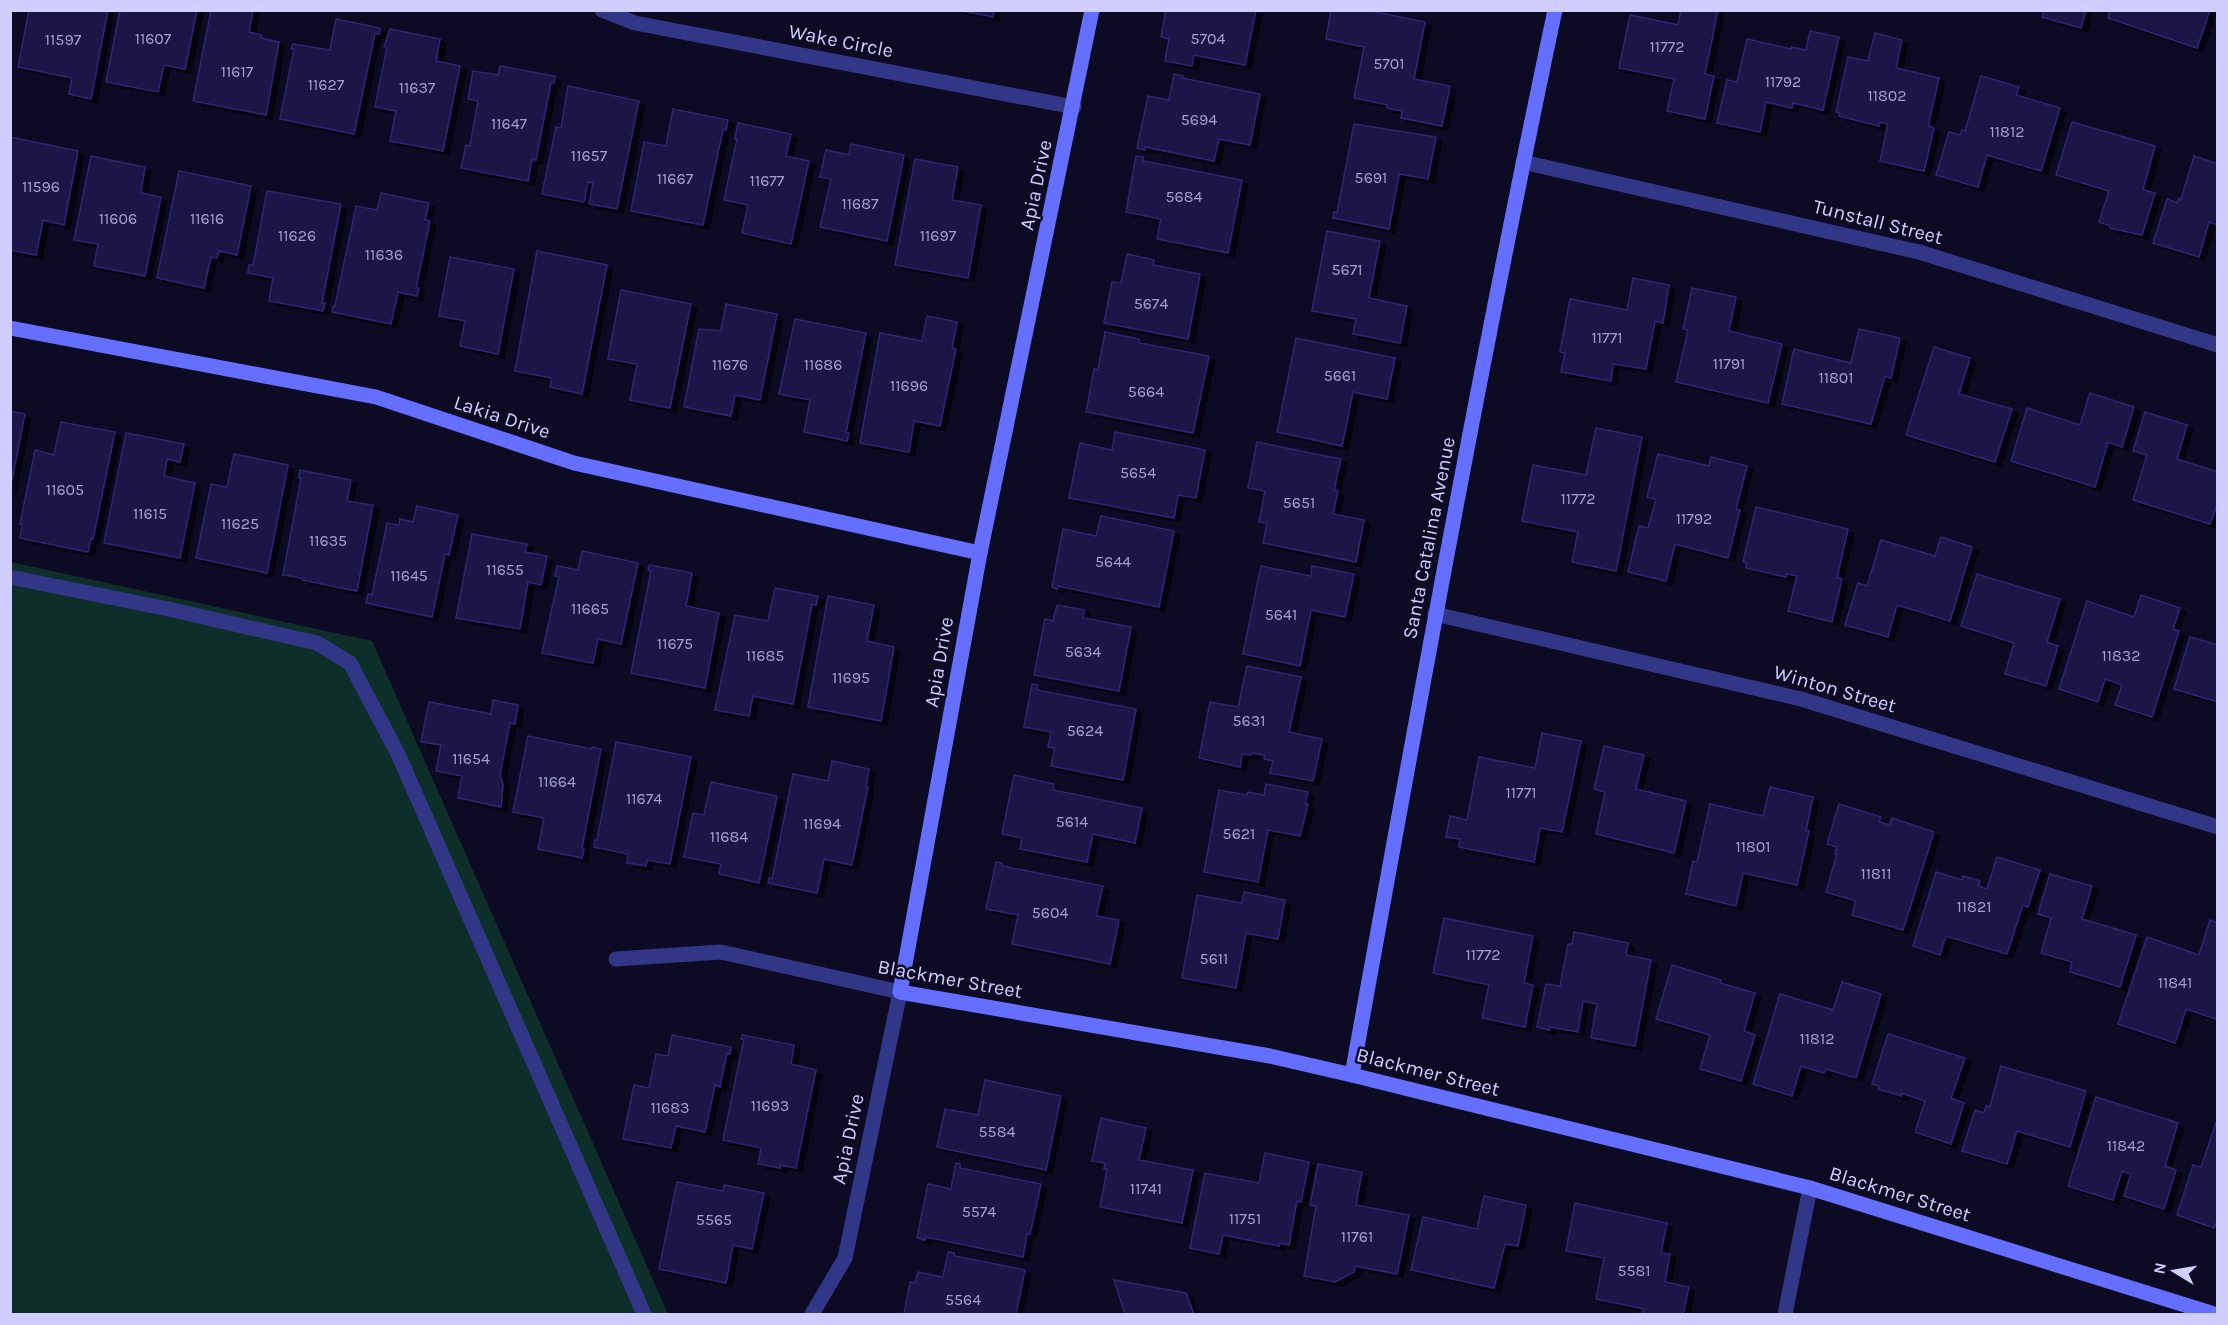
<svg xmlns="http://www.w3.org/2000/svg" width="2228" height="1325" viewBox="0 0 2228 1325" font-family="Karla,sans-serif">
<defs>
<filter id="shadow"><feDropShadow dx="6" dy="4" stdDeviation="0" flood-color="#0009"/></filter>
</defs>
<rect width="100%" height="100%" fill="#0d0b23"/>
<polygon fill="#0e2e2a" points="11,562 372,641 668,1314 11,1314"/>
<g fill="#1b1546" stroke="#2e2575" stroke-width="1.5" filter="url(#shadow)">
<polygon points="29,10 108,10 91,99 69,94 72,78 18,67"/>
<polygon points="120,10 197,10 185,69 164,65 158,92 106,82"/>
<polygon points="211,10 253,10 249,32 261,35 261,38 279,42 266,115 193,101"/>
<polygon points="959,10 994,10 993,17"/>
<polygon points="1166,10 1256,10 1245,65 1194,55 1192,66 1165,61 1169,39 1161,37"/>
<polygon points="1331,10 1366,10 1425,22 1414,79 1450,86 1442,126 1401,118 1402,111 1387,108 1388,105 1354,98 1364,47 1326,39"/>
<polygon points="1681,10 1718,10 1705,74 1714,76 1705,119 1667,111 1674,79 1619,68 1630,15 1678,25"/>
<polygon points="2044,10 2086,10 2081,28 2042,17"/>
<polygon points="2110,10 2210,10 2197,48 2108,18"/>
<polygon points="336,19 380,28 379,34 375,33 354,134 280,119 294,49 291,49 293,44 330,50"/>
<polygon points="390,29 440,39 436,61 460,66 443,151 390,141 396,111 375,107 387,47 384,47"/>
<polygon points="1810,31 1839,37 1823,110 1793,103 1792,108 1766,102 1760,132 1717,123 1727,80 1737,82 1747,39 1791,49 1791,47 1806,50"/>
<polygon points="1875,33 1902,40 1896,68 1939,78 1928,126 1934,128 1924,171 1880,161 1888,124 1880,122 1879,126 1839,116 1840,113 1836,112 1848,57 1868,61"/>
<polygon points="500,66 555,76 554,83 551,83 536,160 532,159 528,181 461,168 466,145 470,146 478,101 468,99 473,71 498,75"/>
<polygon points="1174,74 1183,76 1182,78 1260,94 1250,145 1219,139 1214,161 1145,147 1145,150 1137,148 1148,96 1169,100"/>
<polygon points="1981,76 2019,87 2016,95 2060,108 2041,171 1987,155 1978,187 1936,175 1949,132 1960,135 1962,130 1965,131"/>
<polygon points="568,86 639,101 617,209 589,204 593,183 588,182 584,202 542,194 556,127 561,128"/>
<polygon points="673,109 728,120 726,130 723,129 703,225 631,211 644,142 666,146"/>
<polygon points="2072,122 2155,146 2143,190 2155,193 2142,235 2110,228 2110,226 2099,222 2109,191 2056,175"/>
<polygon points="738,123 791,134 786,156 809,161 791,244 742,233 748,205 724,200 737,139 735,139"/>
<polygon points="1354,124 1436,137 1428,179 1399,174 1389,229 1333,218 1334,212 1337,213"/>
<polygon points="10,137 78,151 64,225 43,220 36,255 10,250"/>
<polygon points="851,144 904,155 887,241 820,227 831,179 820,177 826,150 849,155"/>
<polygon points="91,156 145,167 141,193 161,197 145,276 94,266 98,244 74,240"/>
<polygon points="1136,156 1143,157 1143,161 1242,180 1228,253 1157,239 1161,219 1126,212"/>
<polygon points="2194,156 2218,164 2218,225 2209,222 2199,257 2153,243 2167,199 2177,203 2179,198 2181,199"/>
<polygon points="915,159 958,167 952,200 981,205 968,278 895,265"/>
<polygon points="179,171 251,186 237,255 219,251 217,258 211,257 204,288 157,278"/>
<polygon points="267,191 341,204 322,303 325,303 323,311 269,301 273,278 248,273 249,265 253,265"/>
<polygon points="381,193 429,203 425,220 430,221 416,288 419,288 417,296 398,292 391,324 332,312 333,306 335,306 356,206 377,210"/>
<polygon points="1327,231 1380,241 1369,298 1407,306 1400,343 1353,334 1356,319 1312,311"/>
<polygon points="537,251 607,265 582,394 550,387 552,378 515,371"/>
<polygon points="1127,254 1154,260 1153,265 1200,274 1188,339 1104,323 1112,282 1121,283"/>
<polygon points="450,257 514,269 498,354 460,346 465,321 439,316"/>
<polygon points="1633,278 1669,285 1663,323 1655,321 1646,369 1613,364 1611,381 1561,372 1565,353 1560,352 1570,299 1627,310"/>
<polygon points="1692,288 1736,297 1729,331 1782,344 1768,403 1676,382 1688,330 1683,329"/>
<polygon points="621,290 691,304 670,408 630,400 637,364 608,359"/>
<polygon points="726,304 777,314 760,400 735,395 731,416 684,407 699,329 721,331"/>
<polygon points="927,316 957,322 952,348 956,349 940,426 914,421 909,452 860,443 880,333 922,341"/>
<polygon points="795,319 866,333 846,433 849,433 847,441 804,432 810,400 779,394"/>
<polygon points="1859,329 1900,338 1891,378 1885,376 1871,424 1782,404 1794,349 1851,363"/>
<polygon points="1105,332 1139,339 1139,343 1209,356 1193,433 1086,412 1094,369 1098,370"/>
<polygon points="1296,338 1395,358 1387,399 1353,392 1342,446 1277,432"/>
<polygon points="1934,347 1970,358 1959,394 2012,409 1995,462 1906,435"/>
<polygon points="2090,393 2134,407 2122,447 2108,442 2095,487 2011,461 2027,408 2080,425"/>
<polygon points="10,411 25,414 10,489"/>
<polygon points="2145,412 2187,425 2177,459 2218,472 2218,502 2210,524 2133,500 2147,455 2133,451"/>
<polygon points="61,422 115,432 93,539 91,538 88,552 20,538 22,524 20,524 35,450 54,455"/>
<polygon points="1596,428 1642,437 1616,571 1572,562 1578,532 1522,521 1533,465 1586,475"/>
<polygon points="1115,432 1205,450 1196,498 1178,495 1174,518 1069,498 1080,443 1112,450"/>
<polygon points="126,433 184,444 180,462 167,459 164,476 195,483 180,558 104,543"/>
<polygon points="1257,442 1341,459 1334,490 1338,491 1333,514 1364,520 1356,562 1263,543 1267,523 1259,522 1265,491 1248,488"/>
<polygon points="234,454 288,465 267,573 196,558 211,484 227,487"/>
<polygon points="1658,454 1709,466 1711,457 1747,466 1736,509 1740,510 1728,558 1675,544 1666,581 1628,572 1639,526 1648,528 1656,499 1647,497"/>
<polygon points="300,470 351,480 347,501 373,505 357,591 302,580 302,578 283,575 301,478 299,478"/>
<polygon points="417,506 458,515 449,555 445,554 432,617 366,603 368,594 372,595 387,523 399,525 400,519 413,522"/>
<polygon points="1756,507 1848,529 1837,578 1842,579 1832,622 1788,611 1797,576 1787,574 1786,577 1746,568 1747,563 1743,562"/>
<polygon points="1101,516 1174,531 1159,607 1058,586 1057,589 1052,587 1063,529 1096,536"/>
<polygon points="472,534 527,544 525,552 547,556 541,585 528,582 520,629 456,618"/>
<polygon points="1941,537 1972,547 1950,621 1897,605 1888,637 1845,625 1858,583 1867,586 1881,540 1935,556"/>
<polygon points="582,551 638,563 621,644 598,639 593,663 542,653 559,577 555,576 557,566 578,570"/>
<polygon points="649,565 692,573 686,606 719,613 705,688 631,673 651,571 648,570"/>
<polygon points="1261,566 1311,576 1312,566 1354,574 1345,617 1311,610 1300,666 1243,654"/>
<polygon points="1977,574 2060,599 2047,642 2058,646 2046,686 2005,674 2014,643 1961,626"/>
<polygon points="775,588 818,596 816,605 812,604 793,704 753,696 749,716 715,710 735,615 768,621"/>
<polygon points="2141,595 2180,608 2173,629 2179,631 2152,717 2115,705 2122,685 2105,679 2098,702 2059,689 2087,601 2134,617"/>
<polygon points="828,596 874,605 867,641 894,647 881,721 808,707"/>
<polygon points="1057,605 1084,610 1083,618 1131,627 1119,691 1034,675 1045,619 1053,621"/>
<polygon points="2190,637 2218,645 2218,702 2174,689"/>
<polygon points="1247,666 1301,677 1289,732 1322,739 1313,781 1270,773 1273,761 1264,759 1264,755 1252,753 1251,755 1242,754 1240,767 1199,758 1210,702 1238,707"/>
<polygon points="1032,684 1038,685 1037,690 1136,709 1123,780 1051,766 1055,748 1048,747 1051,732 1024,727"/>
<polygon points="493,700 518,705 515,724 510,723 500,774 503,785 501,807 458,798 462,776 436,771 441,745 421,742 429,702 491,714"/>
<polygon points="1542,733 1581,741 1562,832 1540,828 1534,862 1459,847 1460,839 1446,837 1450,816 1467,820 1479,757 1535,768"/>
<polygon points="528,736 591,749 592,747 601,749 582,848 584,849 582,858 538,849 544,818 513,812"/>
<polygon points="616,742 691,757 670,864 647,860 646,866 627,863 628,854 594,847 595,840 597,840"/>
<polygon points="1604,746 1644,755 1636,789 1686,801 1674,853 1596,834 1605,792 1594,789"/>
<polygon points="832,761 869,769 866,787 868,787 852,865 824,859 817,893 768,883 769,878 772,879 793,774 828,781"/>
<polygon points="1014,775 1054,784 1053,790 1142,808 1135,843 1093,834 1087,862 1020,849 1022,838 1002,834"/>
<polygon points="711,782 777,796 759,883 719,874 721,864 684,857 693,813 704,815"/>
<polygon points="1266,784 1308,792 1305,804 1308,804 1300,836 1268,830 1258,882 1204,872 1219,790 1247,795 1248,792 1264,795"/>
<polygon points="1770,787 1813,797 1806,831 1809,831 1797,885 1743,873 1736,906 1686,894 1693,861 1697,862 1710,804 1763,816"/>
<polygon points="1839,804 1881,817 1879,822 1890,825 1892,818 1934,832 1903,930 1852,915 1856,901 1826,892 1837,854 1835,854 1837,847 1827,844"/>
<polygon points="1997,857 2040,870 2028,907 2023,905 2007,954 1946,936 1940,955 1913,946 1936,872 1962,880 1963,876 1980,881 1978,886 1987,889"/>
<polygon points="996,862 1002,863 1002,866 1103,886 1096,916 1119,920 1110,964 1012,944 1018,915 986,909"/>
<polygon points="2050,874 2092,886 2082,919 2136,935 2120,987 2070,972 2072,962 2041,953 2051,918 2038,914"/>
<polygon points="1244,892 1285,900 1278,939 1246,933 1236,988 1182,978 1197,895 1242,903"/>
<polygon points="1444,918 1533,936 1524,983 1533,985 1525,1027 1482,1018 1489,985 1433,973"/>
<polygon points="2210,920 2218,923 2218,1014 2216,1019 2186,1009 2175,1043 2118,1024 2147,937 2199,955"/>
<polygon points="1574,932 1628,943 1626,955 1651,960 1635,1046 1591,1038 1597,1004 1583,1001 1578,1032 1550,1027 1549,1030 1537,1027 1546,984 1560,986 1568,944 1572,944"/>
<polygon points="1672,965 1721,980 1720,983 1755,993 1744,1031 1755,1035 1741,1081 1700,1069 1710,1035 1656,1019"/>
<polygon points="1842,982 1881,994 1856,1078 1826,1069 1824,1073 1801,1066 1792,1096 1753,1084 1780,994 1833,1010"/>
<polygon points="1888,1034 1965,1058 1951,1098 1964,1103 1951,1144 1915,1132 1925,1101 1901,1093 1901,1096 1878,1089 1879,1086 1872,1084"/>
<polygon points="672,1035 731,1047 730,1054 727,1053 720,1087 715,1085 705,1132 676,1126 671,1148 623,1139 634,1085 649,1088 656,1054 668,1056"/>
<polygon points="742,1035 794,1045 791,1064 816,1070 796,1168 780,1165 780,1168 758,1164 761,1148 723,1140 744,1039 741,1039"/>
<polygon points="2001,1066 2086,1091 2070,1147 2017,1131 2007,1164 1962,1151 1975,1110 1984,1113 1986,1106 1990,1106"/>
<polygon points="985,1080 1061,1096 1046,1170 937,1147 945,1109 978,1115"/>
<polygon points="2096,1097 2178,1123 2165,1166 2176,1170 2164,1209 2124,1196 2131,1174 2122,1171 2113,1200 2068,1186"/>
<polygon points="2218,1117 2218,1218 2214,1228 2177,1215 2193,1165 2201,1167"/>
<polygon points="1101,1118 1146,1128 1139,1160 1193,1170 1182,1223 1100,1207 1107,1169 1104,1169 1105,1163 1092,1161"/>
<polygon points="1265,1153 1309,1162 1301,1202 1297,1201 1289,1245 1280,1243 1279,1246 1223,1235 1219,1254 1190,1248 1205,1173 1259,1183"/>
<polygon points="956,1163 960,1164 960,1168 1041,1184 1030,1234 1027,1234 1023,1257 926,1237 925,1240 917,1238 928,1184 951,1189"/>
<polygon points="1318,1164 1362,1172 1356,1205 1409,1215 1397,1274 1355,1266 1354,1272 1335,1282 1304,1276 1316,1206 1310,1205"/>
<polygon points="677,1182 723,1191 724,1185 764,1193 752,1249 733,1245 726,1283 659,1269"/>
<polygon points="1484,1196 1526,1205 1518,1246 1505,1244 1494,1288 1411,1270 1423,1217 1477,1229"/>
<polygon points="1575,1203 1667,1223 1661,1253 1670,1254 1665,1282 1689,1287 1683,1314 1642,1314 1644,1309 1596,1299 1604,1258 1566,1251"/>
<polygon points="948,1252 954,1253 954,1256 1025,1270 1016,1314 904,1314 910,1282 915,1283 918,1272 943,1277"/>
<polygon points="1114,1280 1186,1293 1194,1314 1125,1314"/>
</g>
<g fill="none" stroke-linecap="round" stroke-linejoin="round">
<polyline stroke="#313687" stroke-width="15" points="10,577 168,609 317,643 350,663 398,754 644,1314"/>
<g stroke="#313687" stroke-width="15">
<polyline points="602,10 635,23 1074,107"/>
<polyline points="1523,162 1919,252 2218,345"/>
<polyline points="1435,614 1801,699 2218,827"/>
<polyline points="616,959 721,952 900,992 845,1258 812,1314"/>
<polyline points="1785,1314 1810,1188"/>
</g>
<g stroke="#656fff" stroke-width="15">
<polyline points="1092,10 980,553 900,992 1270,1056 1352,1075 1810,1188 2214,1314"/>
<polyline points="10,328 376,397 574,463 980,553"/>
<path d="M1352 1075C1416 720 1480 364 1555 10"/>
</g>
</g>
<g text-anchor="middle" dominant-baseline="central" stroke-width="5" stroke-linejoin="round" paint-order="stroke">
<g font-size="16" fill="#a2a0d1">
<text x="153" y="38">11607</text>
<text x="1208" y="38">5704</text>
<text x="63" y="39">11597</text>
<text x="1667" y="46">11772</text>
<text x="1389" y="63">5701</text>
<text x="237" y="71">11617</text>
<text x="1783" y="81">11792</text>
<text x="326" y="84">11627</text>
<text x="417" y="87">11637</text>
<text x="1887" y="95">11802</text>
<text x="1199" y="119">5694</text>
<text x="509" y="123">11647</text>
<text x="2007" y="131">11812</text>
<text x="589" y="155">11657</text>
<text x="1371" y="177">5691</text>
<text x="675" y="178">11667</text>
<text x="767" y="180">11677</text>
<text x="41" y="186">11596</text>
<text x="1184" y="196">5684</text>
<text x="860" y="203">11687</text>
<text x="118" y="218">11606</text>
<text x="207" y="218">11616</text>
<text x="297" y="235">11626</text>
<text x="938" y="235">11697</text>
<text x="384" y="254">11636</text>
<text x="1347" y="269">5671</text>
<text x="1151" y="303">5674</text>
<text x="1607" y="337">11771</text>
<text x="1729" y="363">11791</text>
<text x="730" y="364">11676</text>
<text x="823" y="364">11686</text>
<text x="1340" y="375">5661</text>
<text x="1836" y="377">11801</text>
<text x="909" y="385">11696</text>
<text x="1146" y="391">5664</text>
<text x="1138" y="472">5654</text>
<text x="65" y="489">11605</text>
<text x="1578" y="498">11772</text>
<text x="1299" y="502">5651</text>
<text x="150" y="513">11615</text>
<text x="1694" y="518">11792</text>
<text x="240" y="523">11625</text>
<text x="328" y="540">11635</text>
<text x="1113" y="561">5644</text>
<text x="505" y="569">11655</text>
<text x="409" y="575">11645</text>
<text x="590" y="608">11665</text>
<text x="1281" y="614">5641</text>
<text x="675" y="643">11675</text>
<text x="1083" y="651">5634</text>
<text x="765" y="655">11685</text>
<text x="2121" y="655">11832</text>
<text x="851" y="677">11695</text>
<text x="1249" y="720">5631</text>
<text x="1085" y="730">5624</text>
<text x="471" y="758">11654</text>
<text x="557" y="781">11664</text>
<text x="1521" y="792">11771</text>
<text x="644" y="798">11674</text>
<text x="1072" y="821">5614</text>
<text x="822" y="823">11694</text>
<text x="1239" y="833">5621</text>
<text x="729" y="836">11684</text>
<text x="1753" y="846">11801</text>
<text x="1876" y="873">11811</text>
<text x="1974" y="906">11821</text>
<text x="1050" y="912">5604</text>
<text x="1483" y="954">11772</text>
<text x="1214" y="958">5611</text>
<text x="2175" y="982">11841</text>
<text x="1817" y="1038">11812</text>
<text x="770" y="1105">11693</text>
<text x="670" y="1107">11683</text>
<text x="997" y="1131">5584</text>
<text x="2126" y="1145">11842</text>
<text x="1146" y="1188">11741</text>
<text x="979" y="1211">5574</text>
<text x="1245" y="1218">11751</text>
<text x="714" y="1219">5565</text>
<text x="1357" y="1236">11761</text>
<text x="1634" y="1270">5581</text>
<text x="963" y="1299">5564</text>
</g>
<g font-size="20" fill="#cfceff" stroke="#0d0b23">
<text transform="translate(841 41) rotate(11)">Wake Circle</text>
<text transform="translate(1036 185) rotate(-78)">Apia Drive</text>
<text transform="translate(1878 222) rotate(14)">Tunstall Street</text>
<text transform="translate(502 417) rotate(18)">Lakia Drive</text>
<text transform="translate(1429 538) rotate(-79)">Santa Catalina Avenue</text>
<text transform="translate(939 662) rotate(-80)">Apia Drive</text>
<text transform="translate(1835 689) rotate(16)">Winton Street</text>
<text transform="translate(950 979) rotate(10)">Blackmer Street</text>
<text transform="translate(1428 1072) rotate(14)">Blackmer Street</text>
<text transform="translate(848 1139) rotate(-78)">Apia Drive</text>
<text transform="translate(1900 1194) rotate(17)">Blackmer Street</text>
</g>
</g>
<rect width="2228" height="1325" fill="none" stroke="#cfceff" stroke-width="24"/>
<g transform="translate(2174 1271) rotate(281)" stroke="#0d0b23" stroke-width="4.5" paint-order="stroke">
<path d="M0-4.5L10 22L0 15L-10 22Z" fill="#cfceff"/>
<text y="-9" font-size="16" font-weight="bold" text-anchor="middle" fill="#cfceff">N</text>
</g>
</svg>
